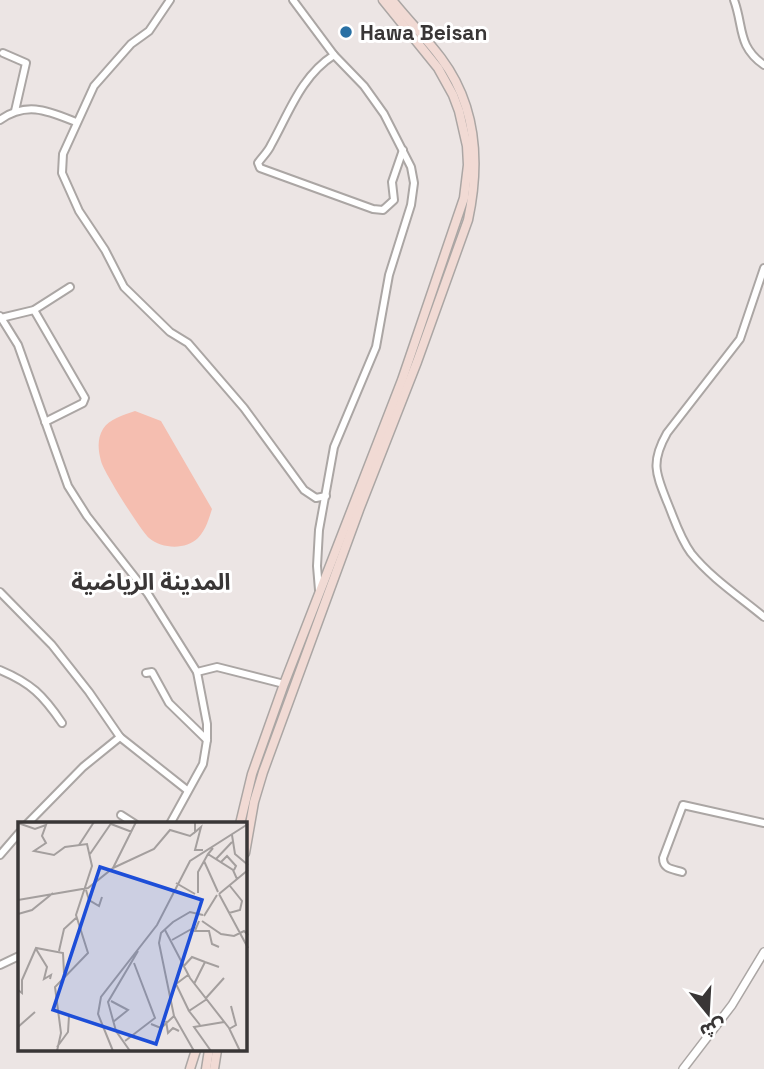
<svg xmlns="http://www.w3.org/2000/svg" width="764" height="1069" viewBox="0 0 764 1069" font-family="'Space Grotesk','Noto Sans Arabic',sans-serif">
<rect width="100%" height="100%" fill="#ece5e4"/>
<path fill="#f5beb0" d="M135 411 161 421 212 509C209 518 206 530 198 538 186 550 162 549 149 538 141 531 103 471 101 461 98 450 97 439 103 429 109 419 124 415 135 411Z"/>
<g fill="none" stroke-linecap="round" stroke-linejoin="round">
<defs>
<g id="minor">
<polyline points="170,0 149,31 131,44 94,86 63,154 62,173 79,211 105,250 124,287 170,332 188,343 244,408 304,490 316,498 326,496"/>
<polyline points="293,0 334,55 364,86 384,114 411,167 414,183 411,205 389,275 376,347 334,447 319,530 317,566 319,590"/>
<path d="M734 0C744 27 737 46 764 65"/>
<polyline points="3,53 26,63 15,111"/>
<path d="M334 55C301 76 289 113 271 145 268 152 262 157 258 163L260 168 373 209 383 210 394 200 392 182 403 150"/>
<path d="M0 120C27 101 48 111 76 122"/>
<path d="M764 268 740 339 667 433C650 463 656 474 668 504 675 521 680 538 691 553 711 578 740 597 764 617"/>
<polyline points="34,310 85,398 83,403 45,422"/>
<polyline points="0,316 18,345 68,486 87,516 148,594 197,672 207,724 207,740 203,764 170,824"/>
<polyline points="1,318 34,310 70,287"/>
<polyline points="0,592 52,645 89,692 120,737 187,790"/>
<path d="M0 670C31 683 43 695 62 723"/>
<polyline points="197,672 217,667 284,684"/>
<polyline points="146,673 152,672 169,703 207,740"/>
<polyline points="121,815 135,824"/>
<polyline points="27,824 83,767 120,737"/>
<polyline points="0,855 19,833"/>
<path d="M682 872C672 869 663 869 663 858L683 805 764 823"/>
<polyline points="0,965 19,956"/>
</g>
<polyline id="tertiary" points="683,1069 732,1005 764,952"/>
<g id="secondary">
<polyline points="240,824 252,774 284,684 402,380 464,198 468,165 467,146 459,111 453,95 438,68 383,0"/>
<path d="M245 853 254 802 263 772 359 510 417 362 468 220C480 164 477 106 441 58 426 38 408 20 392 0"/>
<polyline points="190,1069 196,1050"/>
<polyline points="206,1069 209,1050"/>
<polyline points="214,1069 217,1050"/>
</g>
</defs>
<use href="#minor" stroke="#aba6a4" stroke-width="10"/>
<use href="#tertiary" stroke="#aba6a4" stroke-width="10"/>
<use href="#secondary" stroke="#aba6a4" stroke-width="11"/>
<use href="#minor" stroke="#fff" stroke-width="6"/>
<use href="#tertiary" stroke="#fff" stroke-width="7"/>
<use href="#secondary" stroke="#f1dad4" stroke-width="8"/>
</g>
<circle fill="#2970a4" stroke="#fff" stroke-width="2.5" cx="346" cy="32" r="7"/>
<g text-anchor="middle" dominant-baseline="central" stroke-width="6" stroke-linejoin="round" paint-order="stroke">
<g font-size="21" font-weight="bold" fill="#393636" stroke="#fff" text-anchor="start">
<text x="360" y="32">Hawa Beisan</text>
</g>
<g font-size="23" font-weight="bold" fill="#393636" stroke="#fff">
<text x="151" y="582">المدينة الرياضية</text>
</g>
</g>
<g transform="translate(18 822)">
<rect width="229" height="229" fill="#ece5e4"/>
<path fill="none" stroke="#a49f9e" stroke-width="2" d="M177 0V10L183 5 177 28H185M0 1 17 7 28 3 24 14 28 21 16 29 36 33 47 25 69 22 74 44 58 93 70 131 37 165 43 211 39 229M93 2 114 10M214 13 217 32 230 43M61 23 76 0M195 26 190 32 215 48 219 57M72 32 94 0M198 37 214 20M186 39 200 70M203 40 209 34 218 44 216 48M95 46 136 27 152 8 172 14 177 10M158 61 177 72M68 68 71 78 81 84 84 75M180 71V50L190 32M201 72 230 126M201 72 230 48M0 78 70 66 95 46 118 0M211 91 222 88 224 79 212 64M0 92 14 88 35 71M186 94 199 73M181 99 177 109H191L194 122 201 125M184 99 203 112 216 114 226 109 230 113M147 108 172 156 211 206 222 229M154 118 177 105M18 127 29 145 26 157 33 153 32 157M41 129 46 107 58 96M165 145 174 135 187 140M170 153 158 162 171 189M176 162 187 140 201 145M0 168 4 171V158L18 126 45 131 46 151M188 176 206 156M93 179 110 188 95 200M148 199 150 211 155 206 161 209M133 202 143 206 156 194M182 203 171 189 189 177M0 205 17 190M211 207 218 203 213 184M107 219 137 196 116 141M39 225 50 210 51 194M95 229 80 192 83 175 139 103 172 39 230 2M112 229 98 209 90 180 120 129M176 229 156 194 141 121 143 111 155 100 172 90 185 93M193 229 176 205 206 200"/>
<path fill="#1d4ed8" fill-opacity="0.15" stroke="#1d4ed8" stroke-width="3.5" d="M82 45 184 78 138 222 35 188Z"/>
<rect width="229" height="229" fill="none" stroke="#393636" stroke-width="3.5"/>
</g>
<g transform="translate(708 1013) rotate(162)" stroke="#ffffff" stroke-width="5" paint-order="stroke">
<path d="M0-5L12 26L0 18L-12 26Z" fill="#393636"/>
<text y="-10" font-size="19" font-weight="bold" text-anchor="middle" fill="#393636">ش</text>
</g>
</svg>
